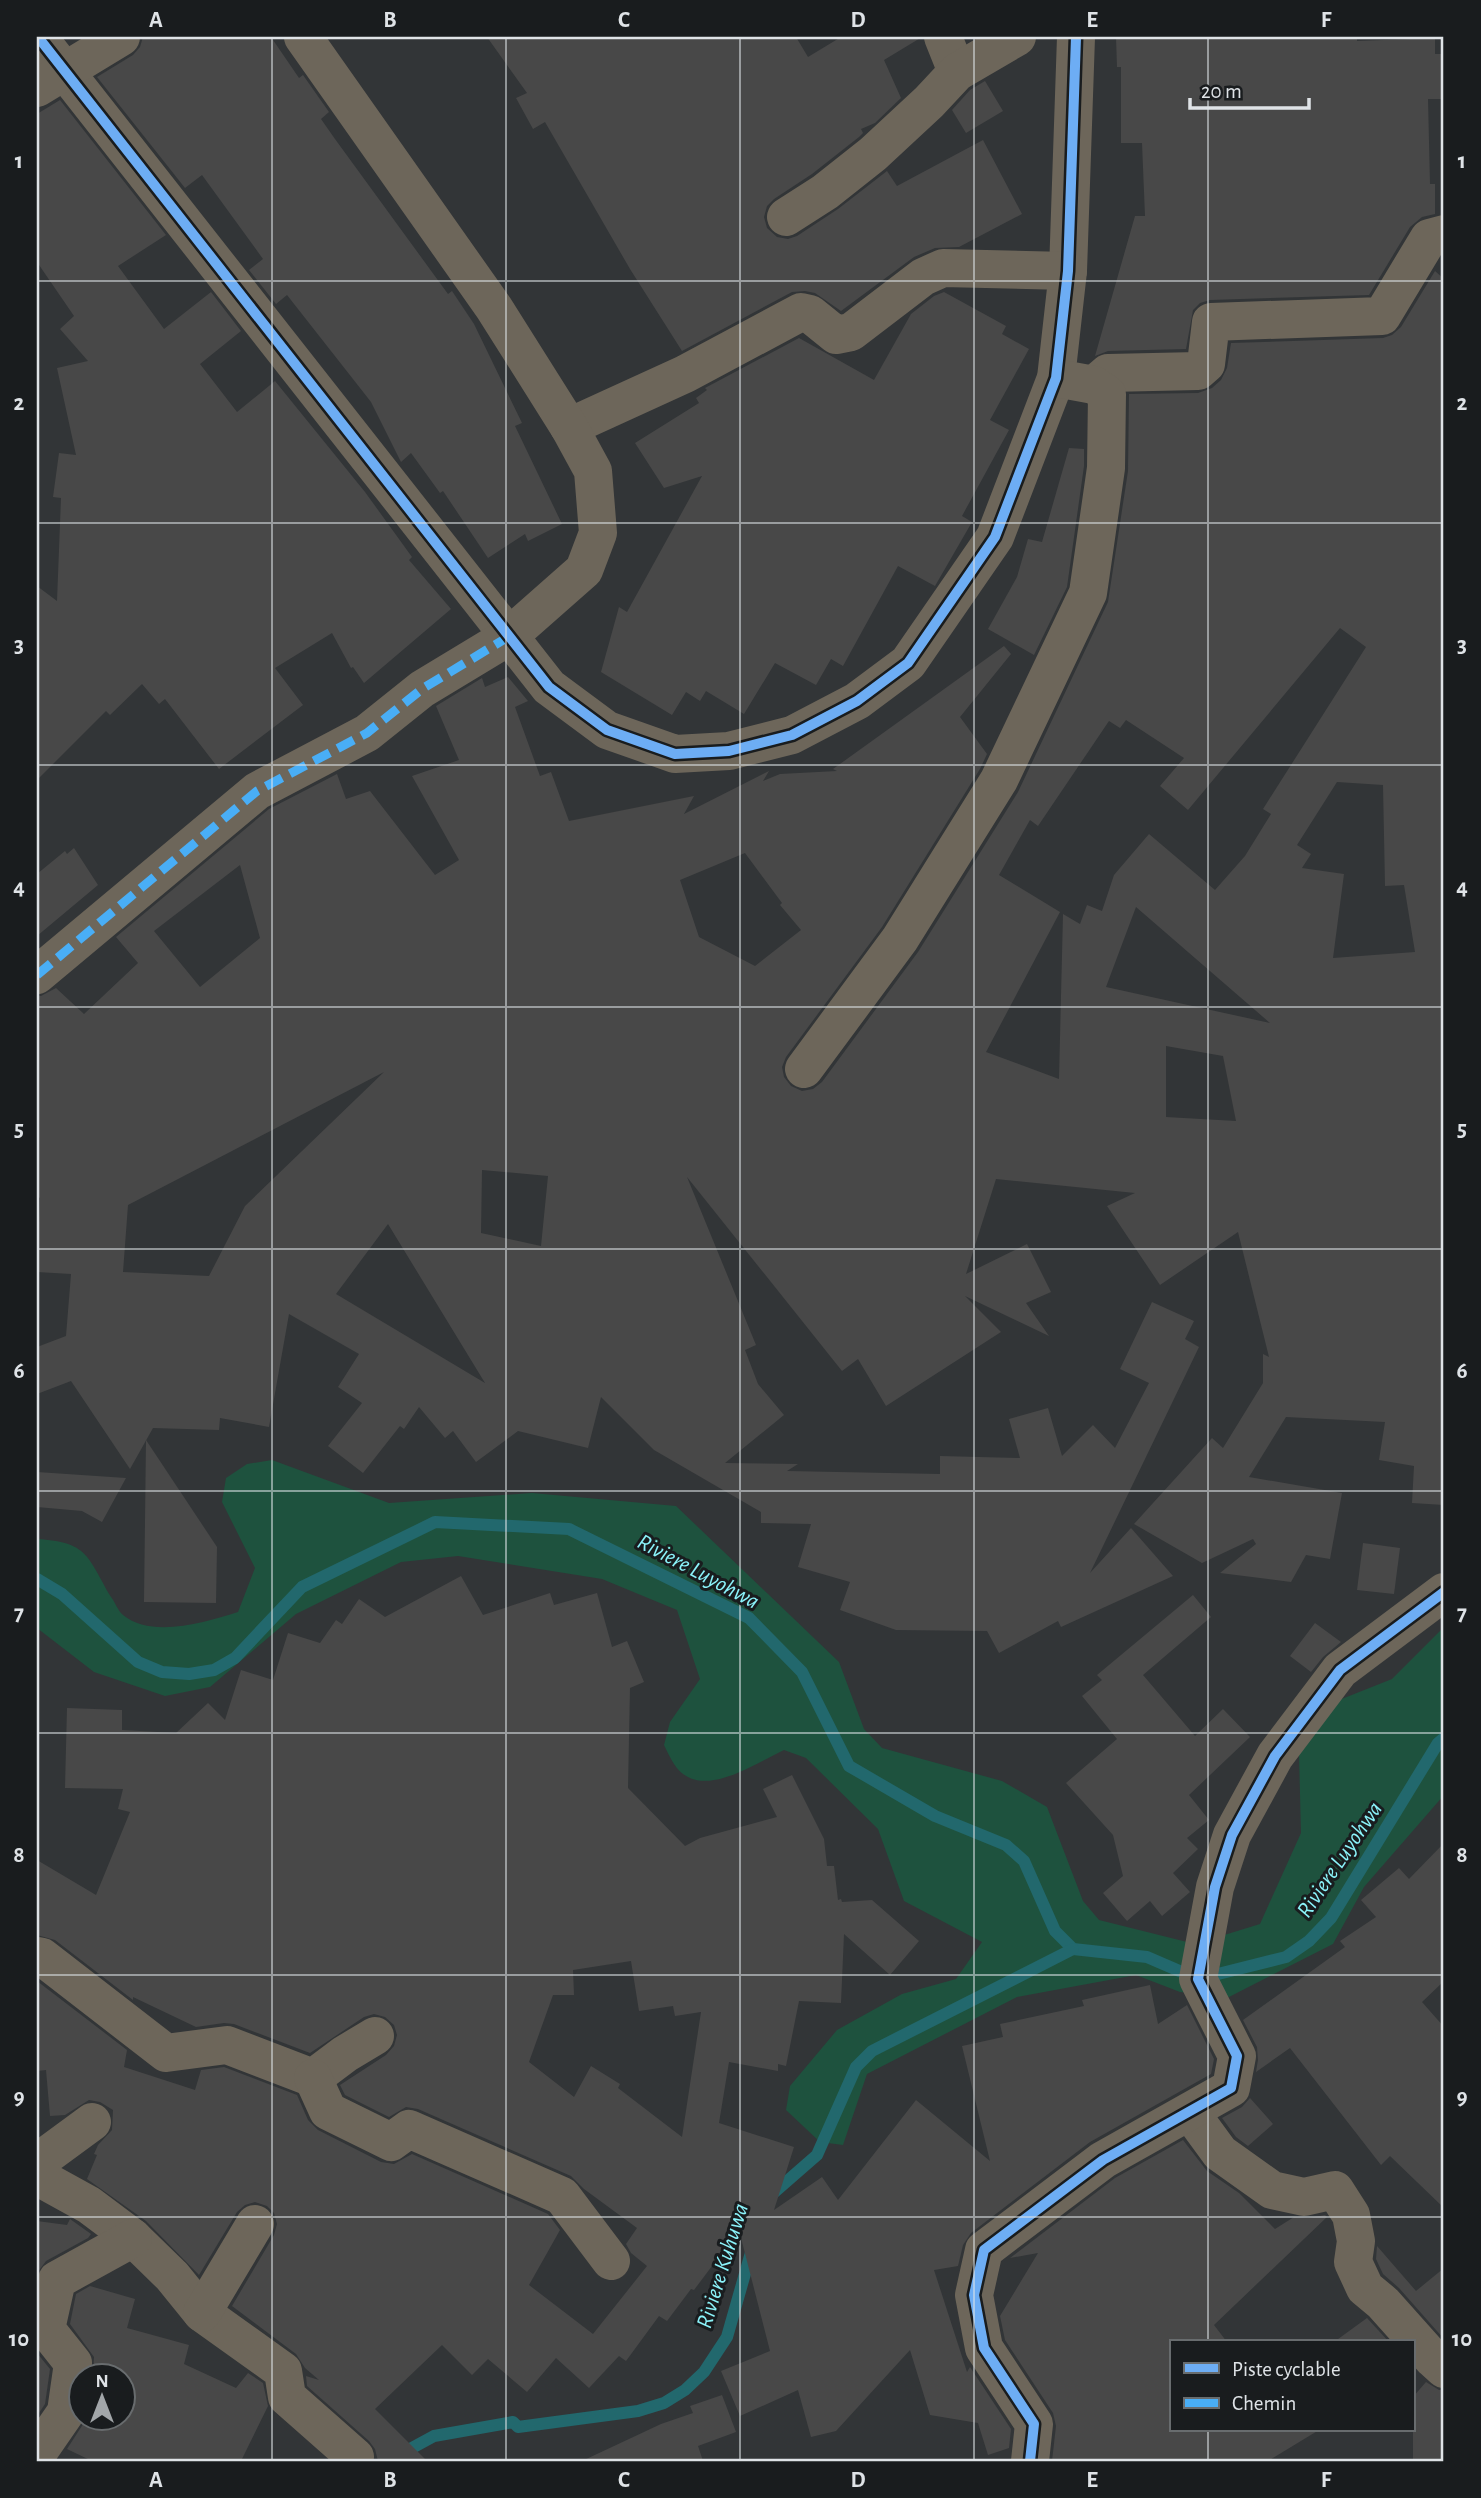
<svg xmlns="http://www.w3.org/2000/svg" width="1481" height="2498" viewBox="0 0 1481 2498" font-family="'Alegreya Sans',sans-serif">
<rect width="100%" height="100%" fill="#323537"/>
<path fill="#1e523e" d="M272 1460 389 1503 532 1493 676 1506 839 1662 864 1729 882 1748 1002 1781 1047 1807 1083 1901 1099 1920 1195 1944 1260 1924 1301 1833 1299 1754 1319 1708 1392 1679 1444 1627V1795L1364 1887 1333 1944 1229 1997 1180 1992 1136 1975 1017 1997 867 2074 843 2145 820 2142 786 2110 790 2086 837 2030 902 1994 956 1979 982 1942 904 1901 878 1829 806 1758 784 1750C754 1764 699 1803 674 1764 670 1758 667 1751 664 1745L670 1722 700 1679 677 1610 602 1579 458 1556 401 1562 296 1614 210 1687 165 1696 94 1672 37 1628V1539C88 1542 87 1556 111 1597 115 1602 118 1611 123 1615 152 1639 206 1622 238 1612L255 1568 222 1502 226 1478 247 1464Z"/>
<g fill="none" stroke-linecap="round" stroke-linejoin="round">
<g stroke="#22686d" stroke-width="12">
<polyline points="37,1579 62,1594 138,1662 162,1672 189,1674 214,1670 235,1658 302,1587 435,1522 569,1529 749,1618 802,1672 849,1766 935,1816 1006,1845 1024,1861 1055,1931 1073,1949 1147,1957 1198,1979 1286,1957 1309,1941 1331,1918 1438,1743 1444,1738"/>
<polyline points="770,2196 817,2155 856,2067 872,2051 1073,1949"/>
<polyline points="388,2461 434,2436 513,2422 518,2427 638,2411 664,2403 685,2390 704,2372 727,2337 752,2249"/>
</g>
</g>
<g fill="#484848" fill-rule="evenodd">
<polygon points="143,37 271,37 299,78 303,75 329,112 321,119 335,139 448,294 452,291 474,324 522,423 515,426 562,524 528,541 525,534 488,558 443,491 440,493 411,453 401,462 371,402 287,295 276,304 249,270 263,259 202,175 185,188 97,77 133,55 140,47"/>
<polygon points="487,37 796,37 808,57 841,37 922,37 884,60 901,98 875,123 861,129 863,133 859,137 812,174 774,199 767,206 764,217 767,228 777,237 788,239 797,236 838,209 887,171 897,186 983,140 1022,214 959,247 935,248 914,257 841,311 815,293 805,291 792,292 682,351 630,269 545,122 533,129 516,98 527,93"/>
<polygon points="1116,37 1357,37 1357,41 1435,38 1435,54 1444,54 1444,99 1428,99 1430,184 1435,184 1435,214 1422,217 1410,227 1369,295 1210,300 1200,303 1193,310 1186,349 1108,351 1095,356 1135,216 1145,216 1142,143 1121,143 1121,67 1117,67"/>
<polygon points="985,81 1003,111 966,133 952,110 970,90"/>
<polygon points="60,100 166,235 118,266 164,329 211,292 241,331 200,364 237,412 275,381 365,492 412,557 409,560 451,609 364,683 353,667 351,668 332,633 275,668 303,705 219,769 165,699 159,704 142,684 110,715 106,711 37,780 37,586 57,601 61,498 53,497 59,453 76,455 57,368 88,361 60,329 74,316 37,262 37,114"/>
<path d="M1435 271 1444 279V1505L1412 1503 1414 1466 1379 1460 1385 1422 1286 1417 1249 1477 1342 1493 1330 1559 1306 1555 1291 1582 1220 1573 1256 1544 1253 1539 1202 1563 1134 1524 1212 1438 1223 1448 1263 1383V1354L1269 1357 1238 1232 1160 1285 1107 1206 1135 1193 996 1179 966 1274 1027 1244 1051 1292 1026 1303 1049 1336 965 1296 1001 1332 886 1406 858 1359 842 1371 687 1177 756 1345 745 1350 758 1384 784 1415 725 1463 798 1464 787 1471 940 1474V1456L1020 1458 1009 1419 1048 1408 1062 1456 1093 1425 1115 1448 1149 1383 1120 1369 1152 1302 1194 1321 1185 1339 1199 1347 1090 1573 1131 1528 1173 1576 1061 1627 1058 1621 999 1653 987 1631 896 1630 840 1610 850 1582 798 1567 811 1524 761 1523V1512L654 1450 601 1397 588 1448 518 1431 476 1462 453 1431 445 1438 419 1407 404 1429 400 1426 363 1473 328 1446 362 1403 338 1387 359 1354 289 1314 269 1427 220 1418 219 1430 153 1428 130 1469 71 1381 37 1394V1347L66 1336 71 1274 37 1272 40 1198 37 1196V996H41L56 988 84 1014 138 963 116 937 269 809 337 774 346 799 370 791 435 875 459 860 412 776 459 760 436 706 482 678 485 687 508 677 528 701 515 707 540 776 551 772 569 821 694 796 684 814 769 771 763 781 780 774 837 771 833 769 1004 646 1011 654 960 717 987 754 980 769 882 927 786 1057 782 1067 784 1077 791 1086 802 1091 813 1089 822 1082 918 952 1018 792 1108 602 1128 471 1129 394 1198 393 1212 388 1221 380 1227 368 1231 343 1383 338 1392 335 1401 327ZM1340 628 1366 647 1263 809 1271 814 1245 856 1215 890 1149 834 1114 875 1102 911 1087 905 1080 924 1063 914 1059 1079 986 1052 1060 912 999 875 1030 820 1038 826 1109 721 1120 728 1126 720 1184 758 1160 786 1188 810ZM1337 782 1383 785 1385 886 1404 885 1415 952 1333 958 1344 874 1302 868 1311 854 1297 845ZM745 853 782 903 780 905 801 930 755 966 699 937 680 880ZM240 865 260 938 200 987 154 931ZM1136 907 1270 1023 1106 987ZM1166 1046 1223 1056 1236 1121 1166 1117ZM384 1072 245 1206 209 1276 123 1272 128 1205ZM482 1170 548 1176 541 1246 481 1233ZM388 1224 485 1383 336 1294Z"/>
<polygon points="944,292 1006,326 1002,334 1029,349 990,420 1009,430 962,516 972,522 935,586 898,566 843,666 831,659 816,685 775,663 744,714 706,691 700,701 686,692 672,715 601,672 619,607 627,612 702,476 664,488 635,443 699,403 696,398 707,390 705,388 799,338 874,380 911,314 934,296"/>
<polygon points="1069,448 1084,449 1084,466 1067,587 1034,655 988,629 1017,577 1028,539 1042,542"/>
<polygon points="74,848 98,885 37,936 37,874 65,851 67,854"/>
<polygon points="146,1440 217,1547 216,1603 144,1602"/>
<polygon points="37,1472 126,1478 102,1522 82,1511 37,1507"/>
<polygon points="1363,1543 1400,1548 1394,1594 1357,1590"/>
<path d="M461 1576 483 1615 550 1593 554 1605 597 1593 612 1647 627 1641 644 1682 630 1688 628 1788 685 1846 700 1838 777 1817 763 1789 792 1775 824 1839 827 1866H834L838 1900 841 1899 842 1902 872 1900 919 1941 890 1975 844 1934 841 2003 799 2001 786 2066 778 2064V2071L729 2062 719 2123 794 2147 774 2210 822 2177 838 2200 916 2100 990 2161 962 2046 1003 2037 1000 2024 1084 2006 1082 2000 1150 1985 1158 2024 1187 2005 1214 2059 1211 2074 1090 2142 971 2233 963 2245 958 2266 934 2270 967 2372 970 2367 1011 2429 1009 2448 988 2455 978 2423 930 2415 910 2350 836 2431 811 2437 798 2390 740 2416 721 2371 770 2351 739 2230 694 2290 691 2289 667 2321 659 2316 626 2361 619 2356 589 2388 556 2358 527 2392 488 2359 472 2375 442 2345 375 2409 427 2461H378L375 2449 369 2441 307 2386 306 2376 319 2380 305 2368 296 2354 232 2306 274 2235 277 2224 274 2213 267 2206 255 2202 245 2205 237 2212 199 2275 146 2221 87 2179 97 2155 94 2154 98 2145 112 2130 113 2110 100 2102 89 2100 65 2115 50 2116 46 2070 37 2071V1981L127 2050 124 2067 195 2090 201 2070 224 2067 297 2095 308 2120 318 2130 381 2162 394 2164 412 2154 548 2214 560 2230 529 2285 593 2334 647 2266 631 2253 626 2244 637 2228 584 2189 571 2176 418 2109 406 2107 389 2117 345 2095 340 2085 386 2055 394 2046 397 2035 394 2025 385 2017 374 2014 364 2017 310 2053 234 2024 224 2023 196 2027 133 1997V2000L55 1940 37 1935V1860L96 1895 130 1812 118 1809 123 1789 65 1788 67 1708 122 1710V1730L176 1733 208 1703 225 1720 241 1670 273 1680 288 1633 320 1643 336 1620 342 1624 359 1599 385 1617ZM631 1961 639 2011 673 2006 675 2016 701 2012 682 2137 618 2088 620 2084 591 2066 574 2097 529 2062 553 1995H574L573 1970Z"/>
<polygon points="1193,1595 1211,1617 1143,1675 1195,1736 1223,1709 1250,1737 1189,1795 1209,1820 1187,1838 1198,1849 1173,1873 1190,1892 1162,1916 1150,1901 1127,1921 1103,1893 1123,1876 1113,1835 1066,1783 1117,1739 1082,1696 1102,1680 1097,1675"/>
<polygon points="1315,1623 1341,1642 1323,1657 1311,1672 1290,1656"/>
<polygon points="1444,1843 1444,1981 1422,2002 1444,2027 1444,2208 1390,2156 1381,2165 1290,2048 1256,2072 1258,2060 1257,2047 1243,2020 1345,1947 1340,1941 1376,1917 1361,1900 1399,1868 1409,1879"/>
<polygon points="1250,2098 1273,2124 1248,2146 1236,2137 1222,2118 1242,2107"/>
<polygon points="1183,2140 1207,2171 1239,2193 1275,2229 1294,2217 1308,2218 1325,2215 1327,2217 1214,2325 1227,2342 1171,2342 1171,2430 1319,2430 1268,2461 1052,2461 1056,2426 1053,2413 1005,2340 1000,2316 1038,2253 1010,2258 1115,2178"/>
<polygon points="70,2219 91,2234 88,2238 46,2261 37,2273 37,2221 67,2225"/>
<polygon points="1377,2246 1416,2291 1444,2268 1444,2339 1399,2288 1383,2274 1376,2259"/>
<polygon points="90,2286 135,2299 127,2328 189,2345 184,2364 236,2388 248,2373 263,2383 268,2406 241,2461 92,2461 67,2449 87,2418 122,2418 122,2376 93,2376 94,2357 70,2324 76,2294"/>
<polygon points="1367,2318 1389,2342 1334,2342"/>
<polygon points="37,2353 50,2369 45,2404 37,2416"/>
<polygon points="1426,2382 1439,2390 1444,2390 1444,2461 1413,2461 1413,2397"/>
<polygon points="722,2395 736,2432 698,2446 703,2461 582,2461 661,2424 693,2413 690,2406"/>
</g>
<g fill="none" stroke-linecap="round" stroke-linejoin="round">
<g stroke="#6d665a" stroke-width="38">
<polyline points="38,37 549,687 607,730 675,754 729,751 792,735 857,701 908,663 995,537 1056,378 1068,271 1076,37"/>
<polyline points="943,37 957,72"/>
<polyline points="37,88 121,37"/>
<polyline points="786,217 825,192 873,154 929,102 957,72 1017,37"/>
<polyline points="1094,385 1108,373 1198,371 1206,364 1211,322 1382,316 1429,238 1444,234"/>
<polyline points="569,427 685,374 801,312 810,314 836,335 851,332 923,277 943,268 1068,271"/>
<polyline points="37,975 257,791 367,733 422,689 508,637 584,570 598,533 593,471 569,427 494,308 303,37"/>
<polyline points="804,1069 900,939 999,780 1088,593 1106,468 1107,394 1094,385 1056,378"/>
<polyline points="37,1956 42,1957 166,2053 227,2045 313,2078 345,2054 375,2036"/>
<polyline points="313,2078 328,2111 391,2142 409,2129 562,2196 611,2261"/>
<polyline points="1190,2112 1220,2153 1272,2190 1304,2197 1335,2190 1351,2215 1356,2241 1353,2262 1365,2288 1383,2303 1433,2359 1444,2369"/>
<polyline points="92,2122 43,2158 40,2178 89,2205 133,2238 172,2276 202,2313 283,2371 287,2397 355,2457 353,2461"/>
<polyline points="202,2313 255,2224"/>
<polyline points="37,2454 66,2412 73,2363 46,2329 57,2280 133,2238"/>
<polyline points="1030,2461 1034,2424 984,2348 974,2295 984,2250 1103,2160 1231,2088 1237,2056 1198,1979 1215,1887 1232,1835 1275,1756 1340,1670 1444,1592"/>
</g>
<polyline stroke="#49aef6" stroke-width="9" stroke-dasharray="18 9" stroke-linecap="butt" points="37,975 257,791 367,733 422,689 508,637"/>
<defs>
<g id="cycleway">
<polyline points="38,37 549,687 607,730 675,754 729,751 792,735 857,701 908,663 995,537 1056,378 1068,271 1076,37"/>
<polyline points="1030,2461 1034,2424 984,2348 974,2295 984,2250 1103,2160 1231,2088 1237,2056 1198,1979 1215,1887 1232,1835 1275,1756 1340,1670 1444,1592"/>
</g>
</defs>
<use href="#cycleway" stroke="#191c1e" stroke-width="15"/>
<use href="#cycleway" stroke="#6dadf4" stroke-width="10"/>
</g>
<path fill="none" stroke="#dfe3e7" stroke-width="2" stroke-opacity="0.55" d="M272 37V2461M506 37V2461M740 37V2461M974 37V2461M1208 37V2342M37 281H1444M37 523H1444M37 765H1444M37 1007H1444M37 1249H1444M37 1491H1444M37 1733H1444M37 1975H1444M37 2217H1444M1208 2430V2461"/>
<g text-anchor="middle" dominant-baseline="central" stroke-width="6" stroke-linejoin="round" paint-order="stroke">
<g font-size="23" font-style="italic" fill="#8bf3fa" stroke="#191c1e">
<text transform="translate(698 1572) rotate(28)">Riviere Luyohwa</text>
<text transform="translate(1340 1860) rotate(-56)">Riviere Luyohwa</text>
<text transform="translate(723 2266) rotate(-73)">Riviere Kuhuwa</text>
</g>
</g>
<rect width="1481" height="2498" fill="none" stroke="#191c1e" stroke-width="77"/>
<rect x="1170" y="2340" width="245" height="91" fill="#191c1e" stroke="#686c6e" stroke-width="2"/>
<rect x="1184" y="2363" width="35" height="10" fill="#6dadf4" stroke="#686c6e" stroke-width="2"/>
<text x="1232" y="2376" font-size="21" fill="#dfe3e7">Piste cyclable</text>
<rect x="1184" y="2398" width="35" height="10" fill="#49aef6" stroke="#686c6e" stroke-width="2"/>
<text x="1232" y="2410" font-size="21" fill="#dfe3e7">Chemin</text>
<g transform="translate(102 2397)"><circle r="33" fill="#191c1e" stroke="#686c6e" stroke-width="2"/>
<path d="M0-5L12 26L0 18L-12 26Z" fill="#a2a6a9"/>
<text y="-10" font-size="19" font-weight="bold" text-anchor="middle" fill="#dfe3e7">N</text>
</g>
<path d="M1190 98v10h119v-10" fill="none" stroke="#dfe3e7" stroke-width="3.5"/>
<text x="1201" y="98" font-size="21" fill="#dfe3e7" stroke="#191c1e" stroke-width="5" paint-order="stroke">20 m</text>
<rect x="38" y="38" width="1404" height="2422" fill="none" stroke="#dfe3e7" stroke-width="2.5"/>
<g font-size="23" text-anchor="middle" font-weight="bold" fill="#dfe3e7">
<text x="156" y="27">A</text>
<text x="390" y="27">B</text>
<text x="624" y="27">C</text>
<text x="858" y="27">D</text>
<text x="1092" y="27">E</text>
<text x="1326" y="27">F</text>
<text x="19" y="168">1</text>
<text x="1462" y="168">1</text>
<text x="19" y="410">2</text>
<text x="1462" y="410">2</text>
<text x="19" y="652">3</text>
<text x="1462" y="652">3</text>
<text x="19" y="894">4</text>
<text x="1462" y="894">4</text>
<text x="19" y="1136">5</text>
<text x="1462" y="1136">5</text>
<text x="19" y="1378">6</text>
<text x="1462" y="1378">6</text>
<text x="19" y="1620">7</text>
<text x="1462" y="1620">7</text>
<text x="19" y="1862">8</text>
<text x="1462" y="1862">8</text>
<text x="19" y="2104">9</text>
<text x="1462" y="2104">9</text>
<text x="19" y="2346">10</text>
<text x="1462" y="2346">10</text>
<text x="156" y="2487">A</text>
<text x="390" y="2487">B</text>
<text x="624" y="2487">C</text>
<text x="858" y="2487">D</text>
<text x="1092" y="2487">E</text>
<text x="1326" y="2487">F</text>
</g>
</svg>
